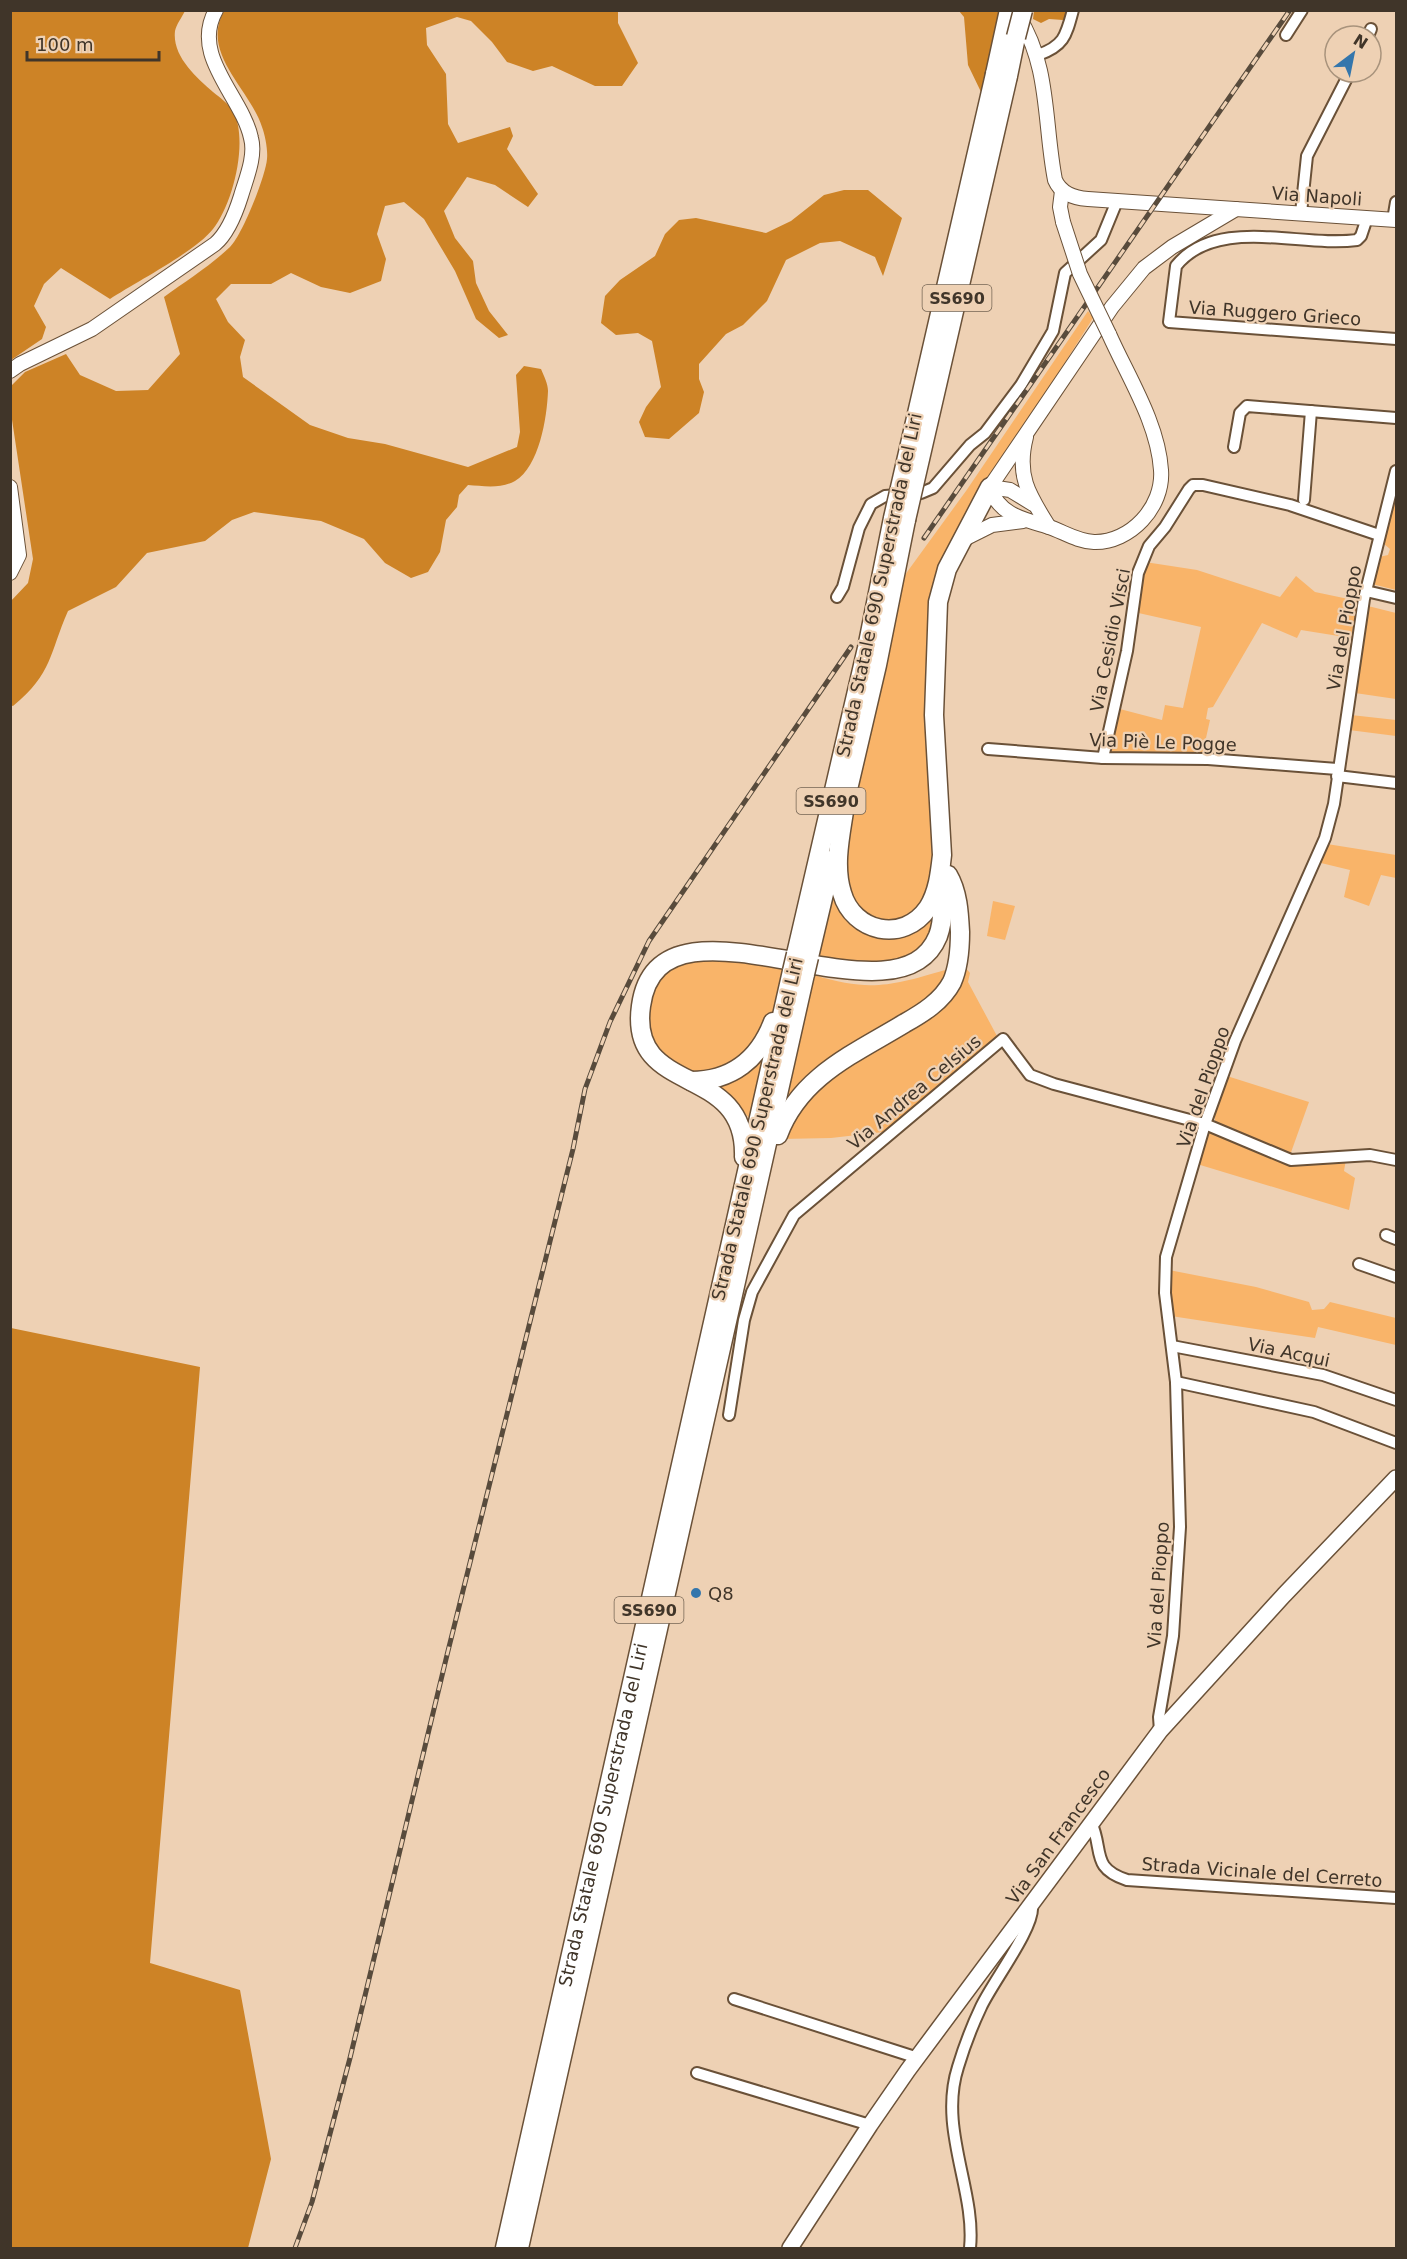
<svg xmlns="http://www.w3.org/2000/svg" width="1407" height="2259" viewBox="0 0 1407 2259" font-family="'DejaVu Sans',sans-serif">
<rect width="100%" height="100%" fill="#eed1b4"/>
<g fill="#f9b469">
<polygon points="1088,311 1093,318 952,542 938,573 935,870 930,899 900,922 871,921 850,902 843,848 902,579 966,491"/>
<polygon points="1394,502 1396,502 1396,590 1372,584 1379,557 1388,555 1390,549 1383,543"/>
<polygon points="1145,562 1197,570 1280,597 1296,576 1315,592 1358,601 1351,638 1301,630 1297,638 1262,623 1213,707 1208,708 1206,719 1210,720 1202,756 1108,752 1116,708 1162,720 1165,705 1183,708 1201,627 1134,612"/>
<polygon points="1368,606 1396,613 1396,699 1355,693"/>
<polygon points="1351,715 1396,720 1396,736 1349,730"/>
<polygon points="1327,844 1396,855 1396,878 1381,875 1369,906 1344,897 1350,870 1321,863"/>
<polygon points="834,886 872,931 937,906 930,943 894,966 817,960"/>
<polygon points="993,901 1015,906 1005,940 987,936"/>
<path d="M713 957 786 967 775 1011 736 1065C725 1067 706 1076 695 1073 640 1061 631 982 685 962 693 959 704 958 713 957Z"/>
<polygon points="965,967 970,973 968,982 997,1036 883,1132 831,1138 781,1139 794,1107"/>
<path d="M945 970 948 971 938 995 788 1096 814 975C869 992 891 986 945 970Z"/>
<polygon points="761,1056 765,1057 751,1120 734,1101 713,1085"/>
<polygon points="1227,1076 1309,1102 1289,1158 1215,1124 1215,1110"/>
<polygon points="1213,1131 1281,1160 1346,1159 1344,1171 1355,1178 1349,1210 1197,1164 1206,1135"/>
<polygon points="1169,1270 1256,1287 1309,1302 1312,1310 1324,1309 1330,1302 1396,1318 1396,1345 1318,1327 1315,1338 1171,1316"/>
</g>
<g fill="#cd8326">
<path d="M11 11H185C182 17 176 25 175 31 172 56 196 77 213 92 219 97 229 104 233 111 249 140 233 204 213 229 196 251 136 282 110 299L61 268 44 284 34 306 46 327 42 339 11 360Z"/>
<path d="M224 11H618V23L638 63 622 86H595L552 66 533 71 507 62 492 42 471 21 457 17 426 28 427 45 446 74 448 124 458 143 510 127 513 136 507 149 538 194 528 207 495 185 467 177 444 211 455 238 473 261 476 283 489 311 508 335 499 338 476 319 455 271 424 219 404 202 385 206 377 234 386 259 381 281 350 293 321 287 291 273 271 284H231L216 299 228 322 245 340 240 357 243 377 310 425 348 438 385 444 468 467 517 447 520 432 516 375 524 366 541 369C544 376 548 384 548 391 547 418 539 467 515 481 501 489 483 486 468 485L459 495 457 507 446 520 440 552 428 572 411 578 385 563 364 539 345 531 321 521 254 512 232 520 205 541 147 553 116 587 68 611C49 654 53 673 13 706L10 705V602L28 583 33 559 11 413V386L25 372 66 354 80 375 116 391 148 390 180 354 164 297C186 281 210 266 230 247 242 236 266 175 267 159 268 150 265 135 262 127 250 89 200 53 224 11Z"/>
<polygon points="959,11 1000,11 982,94 968,65 964,17"/>
<polygon points="1034,11 1071,11 1063,20 1049,19 1041,23 1033,19"/>
<polygon points="844,190 868,190 902,218 883,276 875,257 840,241 820,243 786,260 767,301 743,325 726,334 699,364 699,379 704,392 699,413 669,439 645,437 639,422 646,407 661,387 652,341 638,333 616,335 601,323 605,296 620,280 655,256 665,234 679,220 696,218 766,233 791,221 824,195"/>
<polygon points="11,1328 200,1367 150,1963 240,1990 271,2159 248,2248 11,2248"/>
</g>
<g fill="none" stroke-linecap="round" stroke-linejoin="round">
<defs>
<g id="street">
<polyline points="1286,35 1302,10"/>
<polyline points="1368,36 1371,29"/>
<path d="M1038 55C1064 46 1066 36 1073 10"/>
<polyline points="1301,213 1307,156 1350,72"/>
<path d="M1367 218 1361 236 1357 240C1301 248 1217 215 1176 266L1169 322 1396 339"/>
<polyline points="1393,220 1396,202"/>
<polyline points="1234,447 1240,413 1247,406 1396,418"/>
<polyline points="1304,500 1311,411"/>
<polyline points="1366,591 1396,598"/>
<polyline points="837,597 843,587 859,528 871,504 885,496 921,493 933,488 970,445 985,433 1021,385 1053,331 1065,273 1101,240 1117,201"/>
<polyline points="988,749 1103,758 1208,759 1337,769"/>
<polyline points="1103,758 1127,651 1138,573 1149,546 1165,527 1189,489 1193,485 1203,485 1290,505 1379,535"/>
<polyline points="1337,776 1396,783"/>
<polyline points="1386,1235 1396,1239"/>
<polyline points="1359,1264 1396,1277"/>
<polyline points="1172,1346 1323,1375 1396,1400"/>
<polyline points="1176,1382 1314,1412 1396,1443"/>
<polyline points="729,1415 744,1320 752,1292 794,1215 1003,1039 1030,1075 1054,1084 1205,1124 1291,1160 1370,1155 1396,1160"/>
<polyline points="1160,1731 1159,1717 1173,1636 1180,1527 1176,1382 1165,1293 1166,1257 1205,1124 1235,1041 1325,838 1334,804 1364,599 1396,471"/>
<path d="M1091 1822C1104 1850 1090 1868 1127 1880L1396 1898"/>
<polyline points="734,1999 918,2058"/>
<polyline points="697,2073 870,2125"/>
<path d="M970 2248C976 2190 938 2129 958 2067 964 2047 972 2026 981 2007 992 1983 1035 1927 1032 1906"/>
</g>
<g id="secondary">
<path d="M1018 16C1050 65 1044 124 1055 180 1061 194 1074 198 1088 199L1396 220"/>
<polyline points="1062,191 1060,207 1063,222"/>
<path d="M1109 334C1128 377 1158 423 1161 470 1164 507 1130 543 1094 542 1075 541 1063 531 1046 526 1022 519 998 514 990 487L1112 307 1144 268 1172 247 1236 209"/>
<path d="M10 371 20 364 92 329 215 244C228 233 236 212 241 196 246 179 256 156 251 138 242 96 190 56 216 10"/>
<path d="M1026 437C1016 476 1029 495 1049 527"/>
<polyline points="10,487 19,555 10,573"/>
<polyline points="990,487 1010,490 1033,504"/>
<polyline points="962,540 992,525 1023,521"/>
</g>
<polyline id="primary" points="790,2248 870,2125 908,2070 1160,1731 1284,1595 1396,1478"/>
<g id="highway">
<polyline points="995,74 1009,10"/>
<polyline points="1008,76 1016,37"/>
<path d="M845 805C841 833 833 865 842 893 853 932 903 944 928 908 938 892 940 873 942 855L934 715 938 602 947 569 990 487"/>
<polyline points="842,815 877,665 906,520"/>
<polyline points="796,954 867,648 893,518"/>
<polyline points="809,957 832,860"/>
<path d="M691 1081C732 1081 759 1059 773 1022"/>
<path d="M778 1135C800 1076 854 1054 905 1023 923 1013 942 1001 952 982 959 966 960 949 960 932 959 913 958 892 948 875"/>
<path d="M744 1157C747 1061 628 1098 641 1006 659 873 897 1037 938 936 945 917 942 894 940 873"/>
<path id="s1" d="M505 2248 792 971"/>
<polyline points="519,2248 805,974"/>
</g>
</defs>
<use href="#street" stroke="#6a5138" stroke-width="14"/>
<use href="#secondary" stroke="#6a5138" stroke-width="16"/>
<use href="#primary" stroke="#6a5138" stroke-width="18"/>
<use href="#highway" stroke="#6a5138" stroke-width="21"/>
<use href="#street" stroke="#fff" stroke-width="10"/>
<use href="#secondary" stroke="#fff" stroke-width="14"/>
<use href="#primary" stroke="#fff" stroke-width="15"/>
<use href="#highway" stroke="#fff" stroke-width="18"/>
<defs>
<g id="rail">
<polyline points="924,538 1290,10"/>
<polyline points="295,2248 312,2202 350,2058 447,1655 573,1149 585,1089 610,1022 649,941 851,647"/>
</g>
</defs>
<use href="#rail" stroke="#584b3c" stroke-width="5"/>
<use href="#rail" stroke="#eed1b4" stroke-width="3" stroke-dasharray="9" stroke-linecap="butt"/>
<defs>
<polyline id="secondary-bridge" points="1063,222 1080,274 1109,334"/>
<g id="highway-bridge">
<polyline points="1016,37 1023,10"/>
<polyline points="893,518 995,74"/>
<polyline points="906,520 1008,76"/>
<polyline points="792,971 796,954"/>
<polyline points="805,974 809,957"/>
</g>
</defs>
<use href="#secondary-bridge" stroke="#6a5138" stroke-width="16" stroke-linecap="butt"/>
<use href="#highway-bridge" stroke="#6a5138" stroke-width="21" stroke-linecap="butt"/>
<use href="#secondary-bridge" stroke="#fff" stroke-width="14"/>
<use href="#highway-bridge" stroke="#fff" stroke-width="18"/>
</g>
<circle fill="#3476ac" stroke="#eed1b4" stroke-width="2" cx="696" cy="1593" r="6"/>
<g text-anchor="middle" dominant-baseline="central" stroke-width="4.5" stroke-linejoin="round" paint-order="stroke">
<g fill="#eed1b4" stroke="#746453" stroke-width="1.5">
<rect x="922.5" y="285" width="69" height="26" rx="4.5"/>
<rect x="796.5" y="788" width="69" height="26" rx="4.5"/>
<rect x="614.5" y="1597" width="69" height="26" rx="4.5"/>
</g>
<g font-size="16" font-weight="bold" fill="#403529">
<text x="957" y="298">SS690</text>
<text x="831" y="801">SS690</text>
<text x="649" y="1610">SS690</text>
</g>
<g font-size="18" fill="#403529" stroke="#eed1b4">
<text transform="translate(1317 196) rotate(4)">Via Napoli</text>
<text transform="translate(1275 313) rotate(4)">Via Ruggero Grieco</text>
<text transform="translate(879 585) rotate(-78)">Strada Statale 690 Superstrada del Liri</text>
<text transform="translate(1344 628) rotate(-80)">Via del Pioppo</text>
<text transform="translate(1110 640) rotate(-79)">Via Cesidio Visci</text>
<text transform="translate(1163 742) rotate(2)">Via Piè Le Pogge</text>
<text transform="translate(1203 1087) rotate(-71)">Via del Pioppo</text>
<text transform="translate(914 1092) rotate(-40)">Via Andrea Celsius</text>
<text transform="translate(757 1129) rotate(-77)">Strada Statale 690 Superstrada del Liri</text>
<text transform="translate(1289 1352) rotate(12)">Via Acqui</text>
<text transform="translate(1158 1585) rotate(-86)">Via del Pioppo</text>
<text stroke="none"><textPath href="#s1" startOffset="444">Strada Statale 690 Superstrada del Liri</textPath></text>
<text transform="translate(1058 1836) rotate(-54)">Via San Francesco</text>
<text transform="translate(1262 1872) rotate(4)">Strada Vicinale del Cerreto</text>
</g>
<g font-size="18" fill="#403529" stroke="#eed1b4" text-anchor="start">
<text x="708" y="1593">Q8</text>
</g>
</g>
<rect width="1407" height="2259" fill="none" stroke="#403529" stroke-width="24"/>
<g transform="translate(1353 54) rotate(32)"><circle r="28" fill="#eed1b4" stroke="#a8937c" stroke-width="1.5"/>
<path d="M0-4.5L10 22L0 15L-10 22Z" fill="#3476ac"/>
<text y="-9" font-size="16" font-weight="bold" text-anchor="middle" fill="#403529">N</text>
</g>
<path d="M27 51v9h132v-9" fill="none" stroke="#403529" stroke-width="3"/>
<text x="36" y="51" font-size="18" fill="#403529" stroke="#eed1b4" stroke-width="4.5" paint-order="stroke">100 m</text>
</svg>
